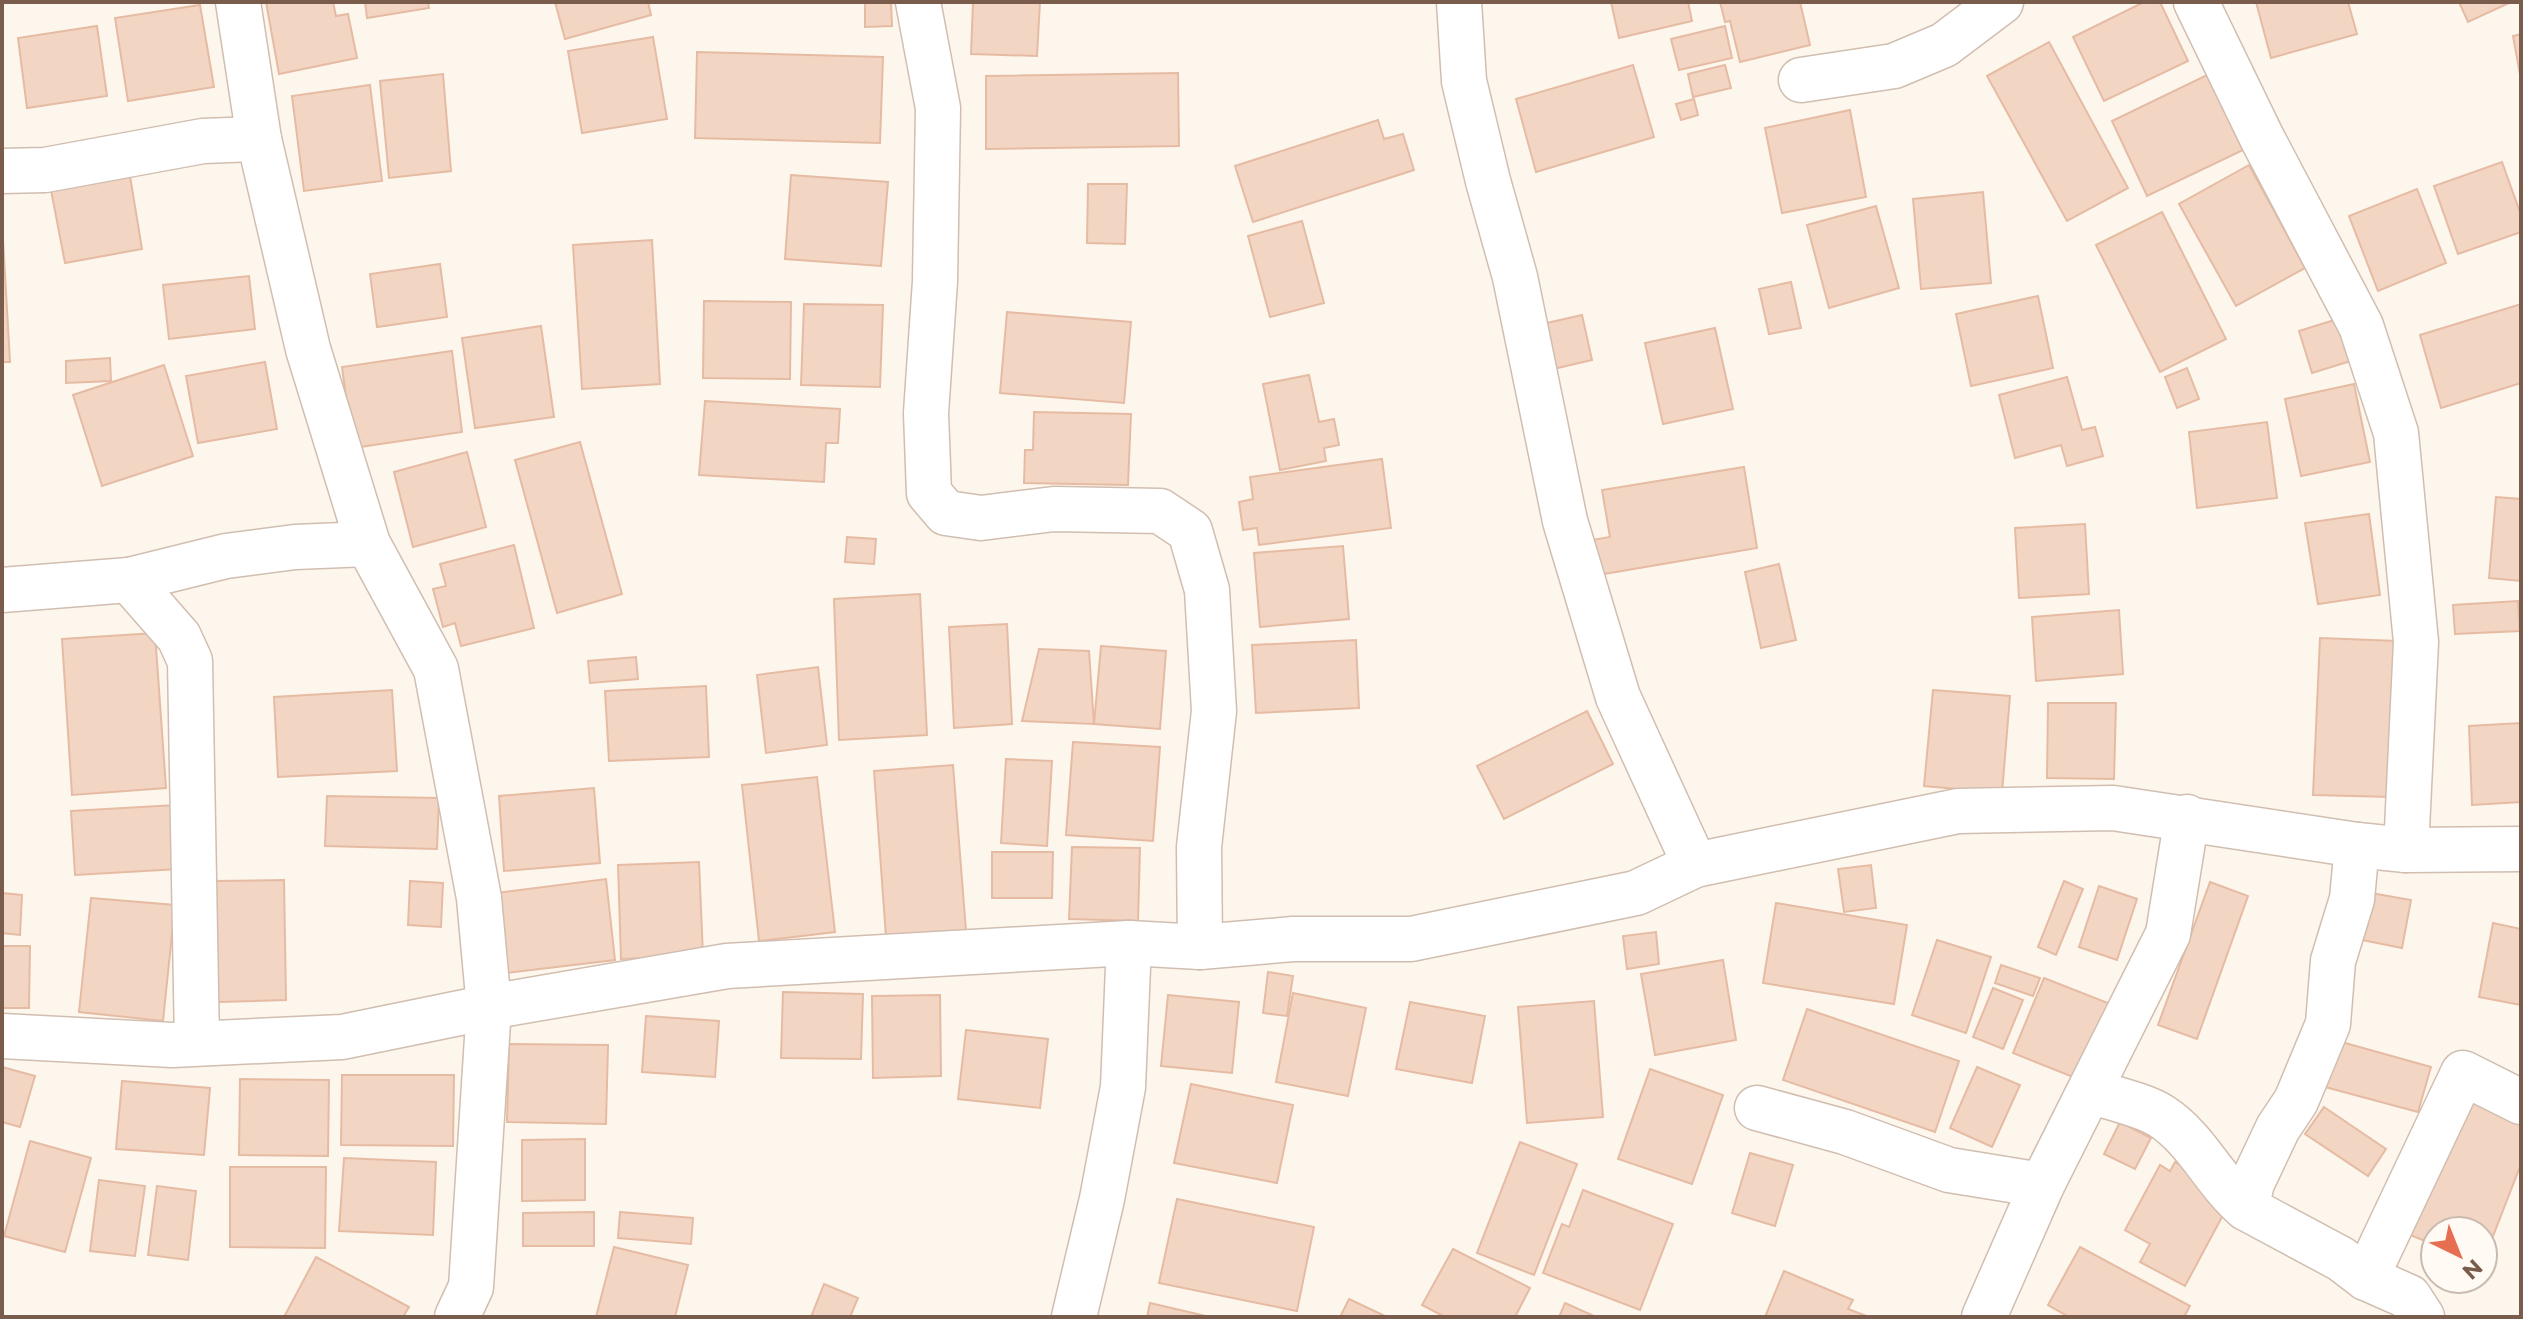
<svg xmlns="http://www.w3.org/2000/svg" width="2523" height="1319" viewBox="0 0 2523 1319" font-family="Montserrat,sans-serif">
<rect width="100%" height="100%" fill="#fdf6ec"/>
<g fill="#f3d5c3" stroke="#e6bba3" stroke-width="2">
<polygon points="266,2 333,2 336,16 348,14 357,58 279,74"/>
<polygon points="365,2 428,2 429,8 367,18"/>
<polygon points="555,2 648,2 651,15 565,39"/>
<polygon points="865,2 891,2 892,26 865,27"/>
<polygon points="973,2 1040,2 1037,56 971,54"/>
<polygon points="1611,2 1688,2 1692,21 1619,38"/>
<polygon points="1720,2 1800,2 1810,45 1740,62 1730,21 1725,22"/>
<polygon points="2144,2 2160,2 2188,61 2104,101 2073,37"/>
<polygon points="2256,2 2348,2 2357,34 2271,58"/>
<polygon points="2459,2 2511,2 2468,22"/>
<polygon points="200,5 214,87 128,101 115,18"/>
<polygon points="97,26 107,96 27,108 18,38"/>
<polygon points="1725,26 1732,58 1679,70 1671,39"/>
<polygon points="2521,34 2521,80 2513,36"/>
<polygon points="653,37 667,119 582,133 568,51"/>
<polygon points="2049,42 2128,188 2067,221 1987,76"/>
<polygon points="697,52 883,57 880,143 695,138"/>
<polygon points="1633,65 1654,137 1536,172 1516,99"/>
<polygon points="1725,65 1731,88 1693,97 1688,74"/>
<polygon points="1178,73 1179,146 986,149 986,76"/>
<polygon points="443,74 451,171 389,178 380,81"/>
<polygon points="2207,75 2243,150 2147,196 2112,121"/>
<polygon points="370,85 382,181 304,191 292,96"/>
<polygon points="1694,99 1698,115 1681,120 1676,104"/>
<polygon points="1850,110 1866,197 1782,213 1765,128"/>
<polygon points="1378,120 1384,139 1403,134 1414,170 1253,222 1235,166"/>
<polygon points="2502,162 2521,215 2521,232 2458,254 2434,186"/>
<polygon points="2249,165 2305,268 2236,306 2179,204"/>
<polygon points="791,175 888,182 881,266 785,259"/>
<polygon points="130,176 142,249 65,263 51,190"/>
<polygon points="1088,184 1127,184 1125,244 1087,243"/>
<polygon points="2417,189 2446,263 2378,291 2349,216"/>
<polygon points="1983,192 1991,283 1921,289 1913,199"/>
<polygon points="1876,206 1899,288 1829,308 1807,225"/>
<polygon points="2162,212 2226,339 2160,372 2096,245"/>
<polygon points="1302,221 1324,303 1270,317 1248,236"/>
<polygon points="2,222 10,362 2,362"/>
<polygon points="652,240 660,384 582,389 573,245"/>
<polygon points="440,264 447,317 377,327 370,274"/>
<polygon points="249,276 255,329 169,339 163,285"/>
<polygon points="1791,282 1801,328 1769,334 1759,289"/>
<polygon points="2038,296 2053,368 1971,386 1956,314"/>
<polygon points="704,301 791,302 790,379 703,378"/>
<polygon points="804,304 883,305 880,387 801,385"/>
<polygon points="2521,304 2521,383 2441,408 2420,335"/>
<polygon points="1007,312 1131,322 1124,403 1000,393"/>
<polygon points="1582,315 1592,360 1549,370 1538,325"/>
<polygon points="2344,317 2357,359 2312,373 2299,331"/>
<polygon points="541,326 554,417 475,428 462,338"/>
<polygon points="1715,328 1733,409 1663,424 1645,343"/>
<polygon points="452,351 462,432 353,448 342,367"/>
<polygon points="110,358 111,381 66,383 66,361"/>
<polygon points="265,362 277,429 198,443 186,376"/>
<polygon points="164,365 193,456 102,486 73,395"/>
<polygon points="2187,368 2199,399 2177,408 2165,377"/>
<polygon points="1309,375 1319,422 1334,419 1339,445 1324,448 1326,461 1280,470 1263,384"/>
<polygon points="2067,377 2082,430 2095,427 2103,456 2067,466 2061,445 2015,458 1999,395"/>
<polygon points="2354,384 2370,462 2301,476 2285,399"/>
<polygon points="705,401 840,409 838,443 826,443 824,482 699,475"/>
<polygon points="1034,412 1131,414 1128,485 1024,483 1025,450 1033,450"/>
<polygon points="2267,422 2277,498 2197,508 2189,432"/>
<polygon points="580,442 622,594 557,613 515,460"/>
<polygon points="467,452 486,527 413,547 394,472"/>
<polygon points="1382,459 1391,528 1259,545 1257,528 1243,530 1239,502 1253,499 1250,477"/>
<polygon points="1744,467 1757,548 1598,575 1592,540 1610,537 1602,490"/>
<polygon points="2496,497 2521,499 2521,581 2489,578"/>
<polygon points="2369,514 2380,595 2318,604 2305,523"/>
<polygon points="2085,524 2089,594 2019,598 2015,528"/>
<polygon points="847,537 876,539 874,564 845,562"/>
<polygon points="514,545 534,628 461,646 455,623 443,627 433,589 446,586 440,564"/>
<polygon points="1343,546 1349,619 1260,627 1254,553"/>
<polygon points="1779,564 1796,640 1761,648 1745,572"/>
<polygon points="920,594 927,735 839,740 834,599"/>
<polygon points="2518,601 2520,631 2455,634 2453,605"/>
<polygon points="2119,610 2123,674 2036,681 2032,617"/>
<polygon points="1007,624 1012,724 954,728 949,627"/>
<polygon points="155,633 166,788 72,795 62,639"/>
<polygon points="2320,638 2397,641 2391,797 2313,795"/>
<polygon points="1356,640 1359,708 1256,713 1252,645"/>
<polygon points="1101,646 1166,651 1160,729 1094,724"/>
<polygon points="1039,649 1089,651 1094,724 1022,721"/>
<polygon points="636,657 638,679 590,683 588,661"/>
<polygon points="818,667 827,745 766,753 757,675"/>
<polygon points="706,686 709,757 609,761 605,691"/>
<polygon points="392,690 397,771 278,777 274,697"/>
<polygon points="1933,690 2010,696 2002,793 1924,786"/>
<polygon points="2048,703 2116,703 2114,779 2047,778"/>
<polygon points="1587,711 1613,764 1504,819 1477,766"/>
<polygon points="2521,723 2521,802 2472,805 2469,726"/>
<polygon points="1073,742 1160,747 1153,841 1066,835"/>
<polygon points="1006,759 1052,761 1047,846 1001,843"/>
<polygon points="953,765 966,931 886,937 874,771"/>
<polygon points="817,777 835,932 759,941 742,785"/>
<polygon points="594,788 600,863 504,871 499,796"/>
<polygon points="327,796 439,798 437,849 325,846"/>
<polygon points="176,805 179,869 75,875 71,811"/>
<polygon points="1072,847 1140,848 1138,921 1069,919"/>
<polygon points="992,852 1053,852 1052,898 992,898"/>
<polygon points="699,862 703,956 621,959 618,865"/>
<polygon points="1871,865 1876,908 1844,912 1838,869"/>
<polygon points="606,879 615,960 506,973 496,893"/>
<polygon points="284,880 286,1000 218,1002 216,881"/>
<polygon points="410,881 443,883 441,927 408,925"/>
<polygon points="2064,881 2083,889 2056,955 2038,947"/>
<polygon points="2210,882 2248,896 2197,1039 2158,1025"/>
<polygon points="2099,886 2137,899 2117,960 2079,947"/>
<polygon points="2,893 22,895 20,935 2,933"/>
<polygon points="2371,893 2411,900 2402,948 2362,940"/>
<polygon points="91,898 175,905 163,1021 79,1012"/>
<polygon points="1776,903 1907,925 1894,1004 1763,983"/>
<polygon points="2493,923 2521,929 2521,1005 2479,997"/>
<polygon points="1656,932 1659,964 1627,969 1623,936"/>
<polygon points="1937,940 1991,957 1966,1033 1912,1015"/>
<polygon points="2,946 30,946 29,1008 2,1008"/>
<polygon points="1723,960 1736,1040 1655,1055 1641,974"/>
<polygon points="2001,965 2040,978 2033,996 1995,983"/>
<polygon points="1268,972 1293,976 1287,1016 1263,1013"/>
<polygon points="2044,978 2113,1005 2083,1081 2013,1053"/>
<polygon points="1993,988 2023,1000 2003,1049 1973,1037"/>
<polygon points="783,992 863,994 861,1059 781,1058"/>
<polygon points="1293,993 1366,1008 1348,1096 1276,1082"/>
<polygon points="940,995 941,1076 873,1078 872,996"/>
<polygon points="1168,995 1239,1002 1232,1073 1161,1066"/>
<polygon points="1594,1001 1603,1117 1527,1123 1518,1007"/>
<polygon points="1410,1002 1485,1016 1472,1083 1396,1069"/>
<polygon points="1807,1009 1959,1061 1935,1132 1783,1080"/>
<polygon points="646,1016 719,1021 715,1077 642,1072"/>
<polygon points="966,1030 1048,1039 1040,1108 958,1099"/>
<polygon points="2338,1041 2431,1067 2418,1112 2325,1087"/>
<polygon points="509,1044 608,1045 606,1124 507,1122"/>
<polygon points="2,1067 35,1076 20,1127 2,1122"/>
<polygon points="1977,1067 2020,1085 1992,1147 1950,1128"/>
<polygon points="1650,1069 1723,1095 1692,1184 1618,1159"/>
<polygon points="342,1075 454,1075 453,1146 341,1145"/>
<polygon points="240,1079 329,1080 328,1156 239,1155"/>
<polygon points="122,1081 210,1088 204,1155 116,1149"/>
<polygon points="1191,1084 1293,1105 1277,1183 1174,1163"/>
<polygon points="2462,1099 2521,1121 2521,1164 2483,1262 2483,1231 2435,1231 2435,1245 2410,1235"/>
<polygon points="2324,1107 2386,1149 2368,1176 2305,1134"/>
<polygon points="2120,1122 2151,1138 2135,1169 2104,1154"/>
<polygon points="585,1139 585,1200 522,1201 522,1140"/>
<polygon points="30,1141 91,1158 65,1252 4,1236"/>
<polygon points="1520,1142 1577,1164 1534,1275 1477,1253"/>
<polygon points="1750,1153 1793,1165 1775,1226 1732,1213"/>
<polygon points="344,1158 436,1162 433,1235 339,1231"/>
<polygon points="2175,1162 2221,1187 2230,1202 2185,1286 2140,1262 2150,1244 2125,1230 2160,1165 2170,1171"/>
<polygon points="230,1167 326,1167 325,1248 230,1247"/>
<polygon points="99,1180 145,1186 135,1256 90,1251"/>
<polygon points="157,1186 196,1191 188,1260 148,1255"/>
<polygon points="1583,1190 1673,1224 1640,1310 1543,1273 1562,1224 1569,1227"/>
<polygon points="1177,1199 1314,1227 1297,1311 1159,1283"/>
<polygon points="594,1212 594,1246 523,1246 523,1213"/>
<polygon points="620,1212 693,1218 691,1244 618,1238"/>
<polygon points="614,1247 688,1265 675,1317 596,1317"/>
<polygon points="2080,1247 2190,1306 2184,1317 2069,1317 2048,1305"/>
<polygon points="1453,1249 1530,1288 1515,1317 1445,1317 1422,1305"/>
<polygon points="316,1257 409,1307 403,1317 284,1317"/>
<polygon points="1784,1271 1853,1300 1848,1309 1869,1317 1765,1317"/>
<polygon points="824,1284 858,1298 850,1317 811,1317"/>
<polygon points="1349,1299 1387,1317 1340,1317"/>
<polygon points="1150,1303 1210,1317 1147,1317"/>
<polygon points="1565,1303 1596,1317 1559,1317"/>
</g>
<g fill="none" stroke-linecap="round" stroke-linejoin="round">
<defs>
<g id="street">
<polyline points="238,2 259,139 308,349 368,544 436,669 479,898 489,1007 471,1287 457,1317"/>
<polyline points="918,2 938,108 935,281 926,413 929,493 946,513 981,518 1054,509 1160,511 1190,531 1207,590 1214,711 1199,847 1200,947"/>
<polyline points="1459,2 1464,81 1488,181 1515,277 1565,521 1618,697 1695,865"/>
<polyline points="2196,2 2262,138 2361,326 2396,433 2416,642 2406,850"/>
<polyline points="1801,80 1894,66 1944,45 2001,2"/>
<polyline points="2,171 45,170 203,141 259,139"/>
<polyline points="129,580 179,637 190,661 197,1043"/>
<polyline points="2,590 129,580 226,556 295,547 368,544"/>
<polyline points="2,1036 172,1045 342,1037 489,1007 727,966 1129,943 1200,947 1293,939 1411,939 1636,893 1695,865 1958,811 2113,808 2357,845 2406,850 2521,849"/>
<path d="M2090 1091C2111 1098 2144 1105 2161 1116 2197 1139 2214 1181 2246 1208L2341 1259 2366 1278 2409 1297 2422 1317"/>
<polyline points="1757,1108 1845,1132 1949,1170 2042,1185"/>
<polyline points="2246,1208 2252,1183 2278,1128 2296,1101 2328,1024 2333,961 2352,899 2357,845"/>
<polyline points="2366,1278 2463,1073 2521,1102"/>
<polyline points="1074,1317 1102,1199 1123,1087 1129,943"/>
<polyline points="1984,1317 2042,1185 2168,934 2187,817"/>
</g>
</defs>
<use href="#street" stroke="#d1beb0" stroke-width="47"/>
<use href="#street" stroke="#fff" stroke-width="44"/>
</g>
<rect width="2523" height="1319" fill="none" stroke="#7a5c4d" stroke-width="8"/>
<g transform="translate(2459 1255) rotate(137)"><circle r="38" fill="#fffaf3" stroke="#cabbb1" stroke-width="2"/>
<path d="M0-6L14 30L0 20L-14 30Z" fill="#e76f51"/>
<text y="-12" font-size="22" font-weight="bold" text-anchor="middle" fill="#7a5c4d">N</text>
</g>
</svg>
